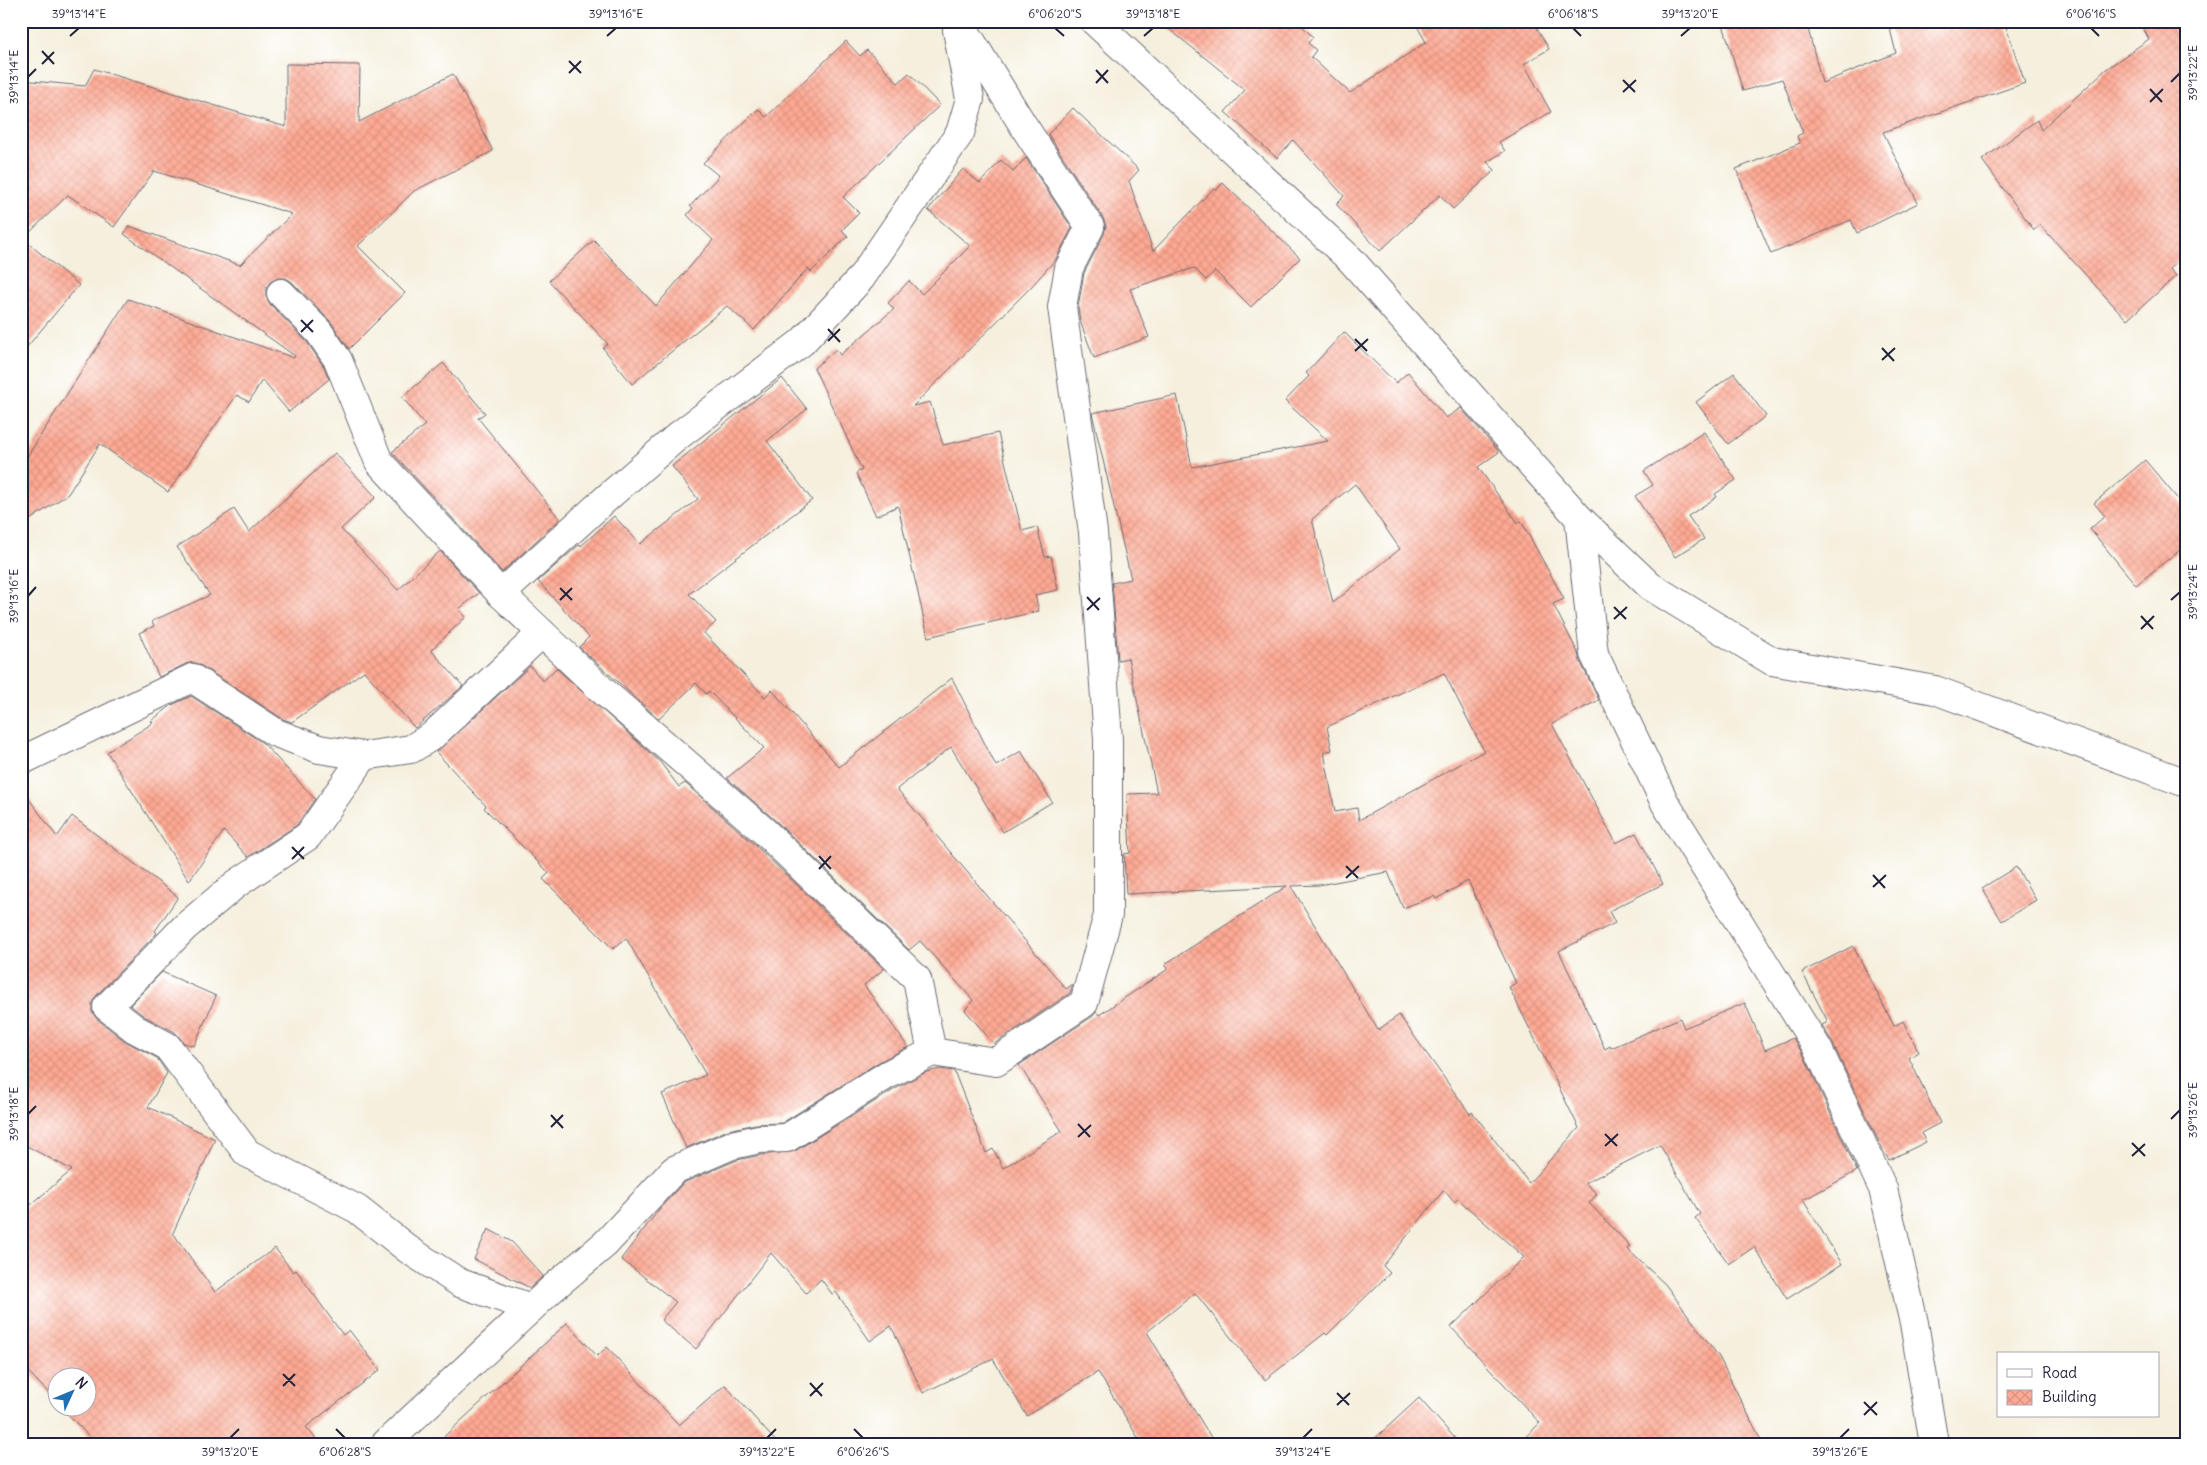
<svg xmlns="http://www.w3.org/2000/svg" width="2207" height="1465" viewBox="0 0 2207 1465" font-family="Delius,sans-serif">
<defs>
<pattern id="building-cross-hatch" width="8" height="8" patternUnits="userSpaceOnUse" patternTransform="scale(1.25)"><rect width="8" height="8" fill="#fea993"/><path d="M0 0l8 8M0 8l8-8" fill="none" stroke="#d99180"/></pattern>
</defs>
<rect width="100%" height="100%" fill="#fff"/>
<filter id="ink" filterUnits="userSpaceOnUse"><feTurbulence type="fractalNoise" baseFrequency=".02" numOctaves="2"/><feDisplacementMap in="SourceGraphic" scale="10" xChannelSelector="R" yChannelSelector="G"/><feConvolveMatrix kernelMatrix="1 2 1 2 8 2 1 2 1" color-interpolation-filters="sRGB"/></filter>
<filter id="wash" filterUnits="userSpaceOnUse"><feTurbulence type="fractalNoise" baseFrequency=".0096" numOctaves="4" result="noise"/><feDisplacementMap in="SourceGraphic" scale="20" xChannelSelector="R" yChannelSelector="G"/><feGaussianBlur stdDeviation="1.12" result="paint"/><feColorMatrix in="noise" values="0 0 0 0 0 0 0 0 0 0 0 0 0 0 0 0 0 1.4 0 .05"/><feComposite in="paint" operator="in"/></filter>
<g filter="url(#wash)">
<rect width="100%" height="100%" fill="#f5efdd"/>
<g id="blocks">
<g fill="url(#building-cross-hatch)" fill-rule="evenodd">
<polygon points="1159,21 1297,21 1313,37 1308,43 1316,50 1311,57 1350,93 1426,42 1414,21 1533,21 1549,49 1524,64 1551,112 1499,142 1505,151 1487,162 1495,170 1453,209 1440,195 1380,251 1336,204 1344,196 1293,140 1277,158 1225,112 1245,90"/>
<polygon points="1722,21 1806,21 1822,83 1896,53 1888,21 2004,21 2025,83 1883,132 1918,203 1857,233 1851,220 1771,254 1736,169 1800,143 1797,136 1803,133 1782,79 1743,91"/>
<polygon points="2139,21 2186,21 2186,251 2170,269 2176,276 2127,320 2040,225 2034,230 1982,160 2037,120 2041,130 2105,70 2149,39"/>
<polygon points="846,41 860,56 867,50 898,83 909,73 940,105 843,197 859,213 842,230 848,236 811,272 808,268 754,330 727,306 632,384 603,348 608,344 549,281 594,240 656,306 713,240 687,215 693,208 690,206 719,176 703,163 758,109 766,117"/>
<polygon points="286,64 360,65 359,122 453,74 493,151 414,191 358,246 405,293 349,349 330,321 292,282 286,278 278,278 270,282 266,289 266,297 270,304 307,342 324,367 329,379 289,412 262,380 249,402 237,395 168,492 100,444 68,494 21,526 21,466 128,299 294,358 295,356 124,234 129,226 240,265 292,214 154,171 114,227 68,195 23,239 79,285 21,354 21,80 85,86 94,69 286,127"/>
<polygon points="1073,108 1139,170 1129,181 1153,251 1214,188 1216,190 1223,183 1300,258 1251,307 1215,271 1206,280 1194,268 1130,289 1149,337 1094,358 1080,321 1078,307 1084,273 1104,234 1106,226 1103,218 1048,134"/>
<polygon points="1026,158 1072,228 1056,259 1030,288 913,406 930,402 943,445 998,433 1022,531 1037,527 1045,557 1051,556 1058,590 1035,595 1039,611 928,637 898,506 876,516 856,473 862,470 814,368 836,349 840,355 894,309 888,303 909,281 922,294 970,246 928,210 963,169 980,183 1001,160 1013,171"/>
<path d="M1344 332 1396 383 1408 372 1446 418 1461 408 1499 452 1478 467 1518 523 1521 521 1564 599 1553 604 1578 653 1580 661 1599 700 1552 724 1616 843 1636 833 1663 884 1609 911 1615 923 1559 951 1605 1049 1610 1046 1611 1048 1680 1018 1684 1028 1745 1003 1765 1050 1793 1038 1804 1056 1857 1171 1803 1200 1842 1264 1787 1299 1754 1247 1729 1264 1695 1218 1700 1214 1660 1145 1585 1183 1597 1194 1589 1203 1630 1246 1627 1249 1665 1284 1719 1357 1763 1444H1518L1540 1423 1451 1327 1524 1257 1458 1199 1454 1202 1444 1190 1383 1266 1390 1273 1327 1335 1325 1333 1265 1380 1195 1293 1147 1332 1215 1444H1142L1098 1372 1027 1416 993 1359 923 1393 891 1326 870 1341 836 1292 832 1294 821 1279 806 1293 771 1253 696 1349 661 1320 676 1302 621 1259 661 1207 683 1183 737 1160 761 1155 795 1151 895 1089 926 1072 940 1069 954 1071 986 1153 993 1149 1003 1168 1062 1131 1019 1065 1093 1016 1096 1012 1099 1015 1168 969 1165 964 1287 886 1126 894 1124 854 1130 853 1127 794 1157 793 1128 658 1118 660 1112 583 1131 579 1092 413 1177 395 1192 467 1328 441 1285 401 1309 376 1306 373ZM1355 484 1400 549 1333 603 1312 519ZM1444 673 1484 751 1359 820 1357 808 1335 812 1324 752 1332 750 1327 727ZM1388 872 1403 908 1434 896 1436 899 1468 881 1516 983 1509 987 1579 1128 1529 1183 1472 1112 1470 1114 1399 1015 1378 1030 1291 886 1319 885Z"/>
<polygon points="443,363 485,413 478,418 560,519 502,572 392,452 425,425 402,397"/>
<polygon points="1734,373 1766,416 1728,444 1696,402"/>
<polygon points="782,378 807,409 767,441 812,500 689,594 716,622 704,633 765,697 772,690 839,767 952,678 996,766 1021,751 1052,802 1003,832 951,747 897,789 1066,989 1073,984 1070,993 994,1044 965,1010 973,1000 920,941 909,950 776,821 727,778 764,748 709,691 706,694 696,683 659,719 579,647 589,637 538,581 580,544 581,546 614,516 640,544 698,499 672,466"/>
<polygon points="1704,432 1736,480 1715,494 1717,497 1688,516 1704,539 1675,557 1635,496 1653,485 1644,471"/>
<polygon points="335,453 376,497 341,529 398,590 440,551 479,593 459,609 466,617 431,650 463,686 415,728 364,671 292,722 283,719 200,665 193,662 186,664 159,677 139,633 154,626 152,621 210,595 177,547 234,509 249,532"/>
<polygon points="2145,460 2186,509 2186,545 2136,585 2090,529 2105,516 2094,503"/>
<polygon points="530,666 543,681 556,668 660,762 679,787 685,783 754,844 884,969 864,985 908,1047 879,1062 782,1123 756,1124 728,1130 686,1148 662,1094 706,1075 626,938 613,949 543,879 549,873 484,808 486,806 436,752"/>
<polygon points="191,696 263,743 315,799 297,825 248,857 224,831 189,881 107,752 153,723 151,721 172,705"/>
<polygon points="21,788 57,837 72,816 178,897 155,931 157,933 96,996 92,1003 92,1012 97,1019 125,1041 157,1058 167,1073 148,1107 215,1139 173,1233 215,1292 275,1248 293,1272 296,1270 343,1335 349,1330 380,1370 306,1427 320,1444 96,1444 62,1408 88,1408 88,1378 58,1378 58,1403 21,1364 21,1213 72,1170 21,1143"/>
<polygon points="2016,867 2036,900 2002,921 1982,888"/>
<polygon points="1853,946 1894,1026 1903,1021 1919,1052 1909,1058 1940,1123 1921,1133 1926,1142 1889,1160 1886,1155 1885,1155 1832,1042 1822,1025 1828,1022 1802,972"/>
<polygon points="162,972 216,996 194,1046 184,1043 175,1032 144,1016 130,1005"/>
<polygon points="488,1229 512,1242 543,1276 530,1288 474,1259"/>
<polygon points="567,1323 597,1356 607,1347 679,1425 725,1385 778,1444 436,1444"/>
<polygon points="1419,1398 1460,1444 1369,1444"/>
</g>
</g>
</g>
<g filter="url(#ink)">
<use href="#blocks" fill-opacity="0" stroke="#6c6a74" stroke-width="1"/>
<g fill="none" stroke-linecap="round" stroke-linejoin="round">
<defs>
<g id="minor">
<polyline points="1094,21 1351,260 1579,518 1594,654 1665,803 1818,1049 1883,1189 1914,1323 1934,1444"/>
<polyline points="281,293 319,332 338,360 379,462 501,594 602,690 765,832 917,979 932,1052"/>
<polyline points="1579,518 1650,586 1772,661 1935,690 2186,783"/>
<polyline points="501,594 609,496 678,436 802,342 861,278 960,133 970,99 957,30"/>
<polyline points="364,756 308,836 236,884 185,927 107,1007 135,1029 167,1046 247,1153 357,1209 409,1250 460,1283 531,1308"/>
<polyline points="21,761 192,678 276,733 319,749 364,756 411,749 432,736 542,633"/>
<polyline points="385,1444 554,1287 605,1244 674,1170 732,1145 759,1139 787,1138 887,1075 932,1052 996,1062 1084,1003 1108,915 1108,739 1093,532 1062,307 1069,268 1090,227 1023,125 959,21"/>
</g>
</defs>
<use href="#minor" stroke="#6c6a74" stroke-width="30"/>
<use href="#minor" stroke="#fff" stroke-width="28"/>
</g>
</g>
<path fill="none" stroke="#22223b" stroke-width="2" d="M1055 28 1064 36M1573 28 1581 36M2091 28 2099 36M70 36 79 28M607 36 616 28M1144 36 1153 28M1681 36 1690 28M42 51 54 64M569 61 581 73M42 64 54 52M1096 70 1108 83M569 73 581 61M28 77 36 69M1623 80 1635 92M2171 82 2180 73M1096 83 1108 70M2150 89 2162 102M1623 92 1636 80M2150 102 2163 89M301 320 313 332M828 329 840 342M301 332 313 320M1355 339 1367 351M828 341 840 329M1882 348 1894 361M1355 351 1368 339M1882 360 1895 348M560 588 572 600M28 596 36 587M1087 597 1099 610M560 600 572 588M2171 600 2180 592M1614 607 1626 619M1087 610 1100 598M2141 616 2153 629M1614 619 1627 607M2141 629 2154 616M292 847 304 859M819 856 831 869M292 859 304 847M1346 866 1358 878M819 869 831 856M1873 875 1885 888M1346 878 1359 866M1873 887 1886 875M28 1114 36 1106M551 1115 563 1128M2171 1119 2180 1110M1078 1124 1090 1137M551 1127 563 1115M1605 1134 1617 1146M1078 1137 1091 1125M2132 1143 2145 1156M1605 1146 1618 1134M2132 1156 2145 1144M283 1374 295 1386M810 1383 822 1396M283 1386 295 1374M1337 1393 1349 1405M810 1396 823 1383M1864 1402 1877 1415M1337 1405 1350 1393M1864 1415 1877 1402M336 1429 345 1438M854 1429 863 1438M230 1438 239 1429M767 1438 776 1429M1303 1438 1312 1429M1840 1438 1849 1429"/>
<rect width="2207" height="1465" fill="none" stroke="#fff" stroke-width="55"/>
<rect x="1997" y="1352" width="162" height="65" fill="#ffffff" stroke="#a7a7b1"/>
<rect x="2007" y="1369" width="25" height="8" fill="#ffffff" stroke="#a7a7b1"/>
<text x="2042" y="1378" font-size="15" fill="#22223b">Road</text>
<rect x="2007" y="1390" width="25" height="15" fill="url(#building-cross-hatch)" stroke="#a7a7b1"/>
<text x="2042" y="1402" font-size="15" fill="#22223b">Building</text>
<g transform="translate(72 1392) rotate(46)"><circle r="24" fill="#ffffff" stroke="#a7a7b1"/>
<path d="M0-4L9 19L0 12L-9 19Z" fill="#1f6fb2"/>
<text y="-8" font-size="14" font-weight="bold" text-anchor="middle" fill="#22223b">N</text>
</g>
<rect x="28" y="28" width="2152" height="1410" fill="none" stroke="#22223b" stroke-width="2"/>
<g font-size="12" text-anchor="middle" fill="#22223b">
<text x="79" y="18">39°13'14"E</text>
<text x="616" y="18">39°13'16"E</text>
<text x="1055" y="18">6°06'20"S</text>
<text x="1153" y="18">39°13'18"E</text>
<text x="1573" y="18">6°06'18"S</text>
<text x="1690" y="18">39°13'20"E</text>
<text x="2091" y="18">6°06'16"S</text>
<text transform="translate(2193 73) rotate(-90)" y="4">39°13'22"E</text>
<text transform="translate(14 77) rotate(-90)" y="4">39°13'14"E</text>
<text transform="translate(2193 592) rotate(-90)" y="4">39°13'24"E</text>
<text transform="translate(14 596) rotate(-90)" y="4">39°13'16"E</text>
<text transform="translate(2193 1110) rotate(-90)" y="4">39°13'26"E</text>
<text transform="translate(14 1114) rotate(-90)" y="4">39°13'18"E</text>
<text x="230" y="1456">39°13'20"E</text>
<text x="345" y="1456">6°06'28"S</text>
<text x="767" y="1456">39°13'22"E</text>
<text x="863" y="1456">6°06'26"S</text>
<text x="1303" y="1456">39°13'24"E</text>
<text x="1840" y="1456">39°13'26"E</text>
</g>
</svg>
